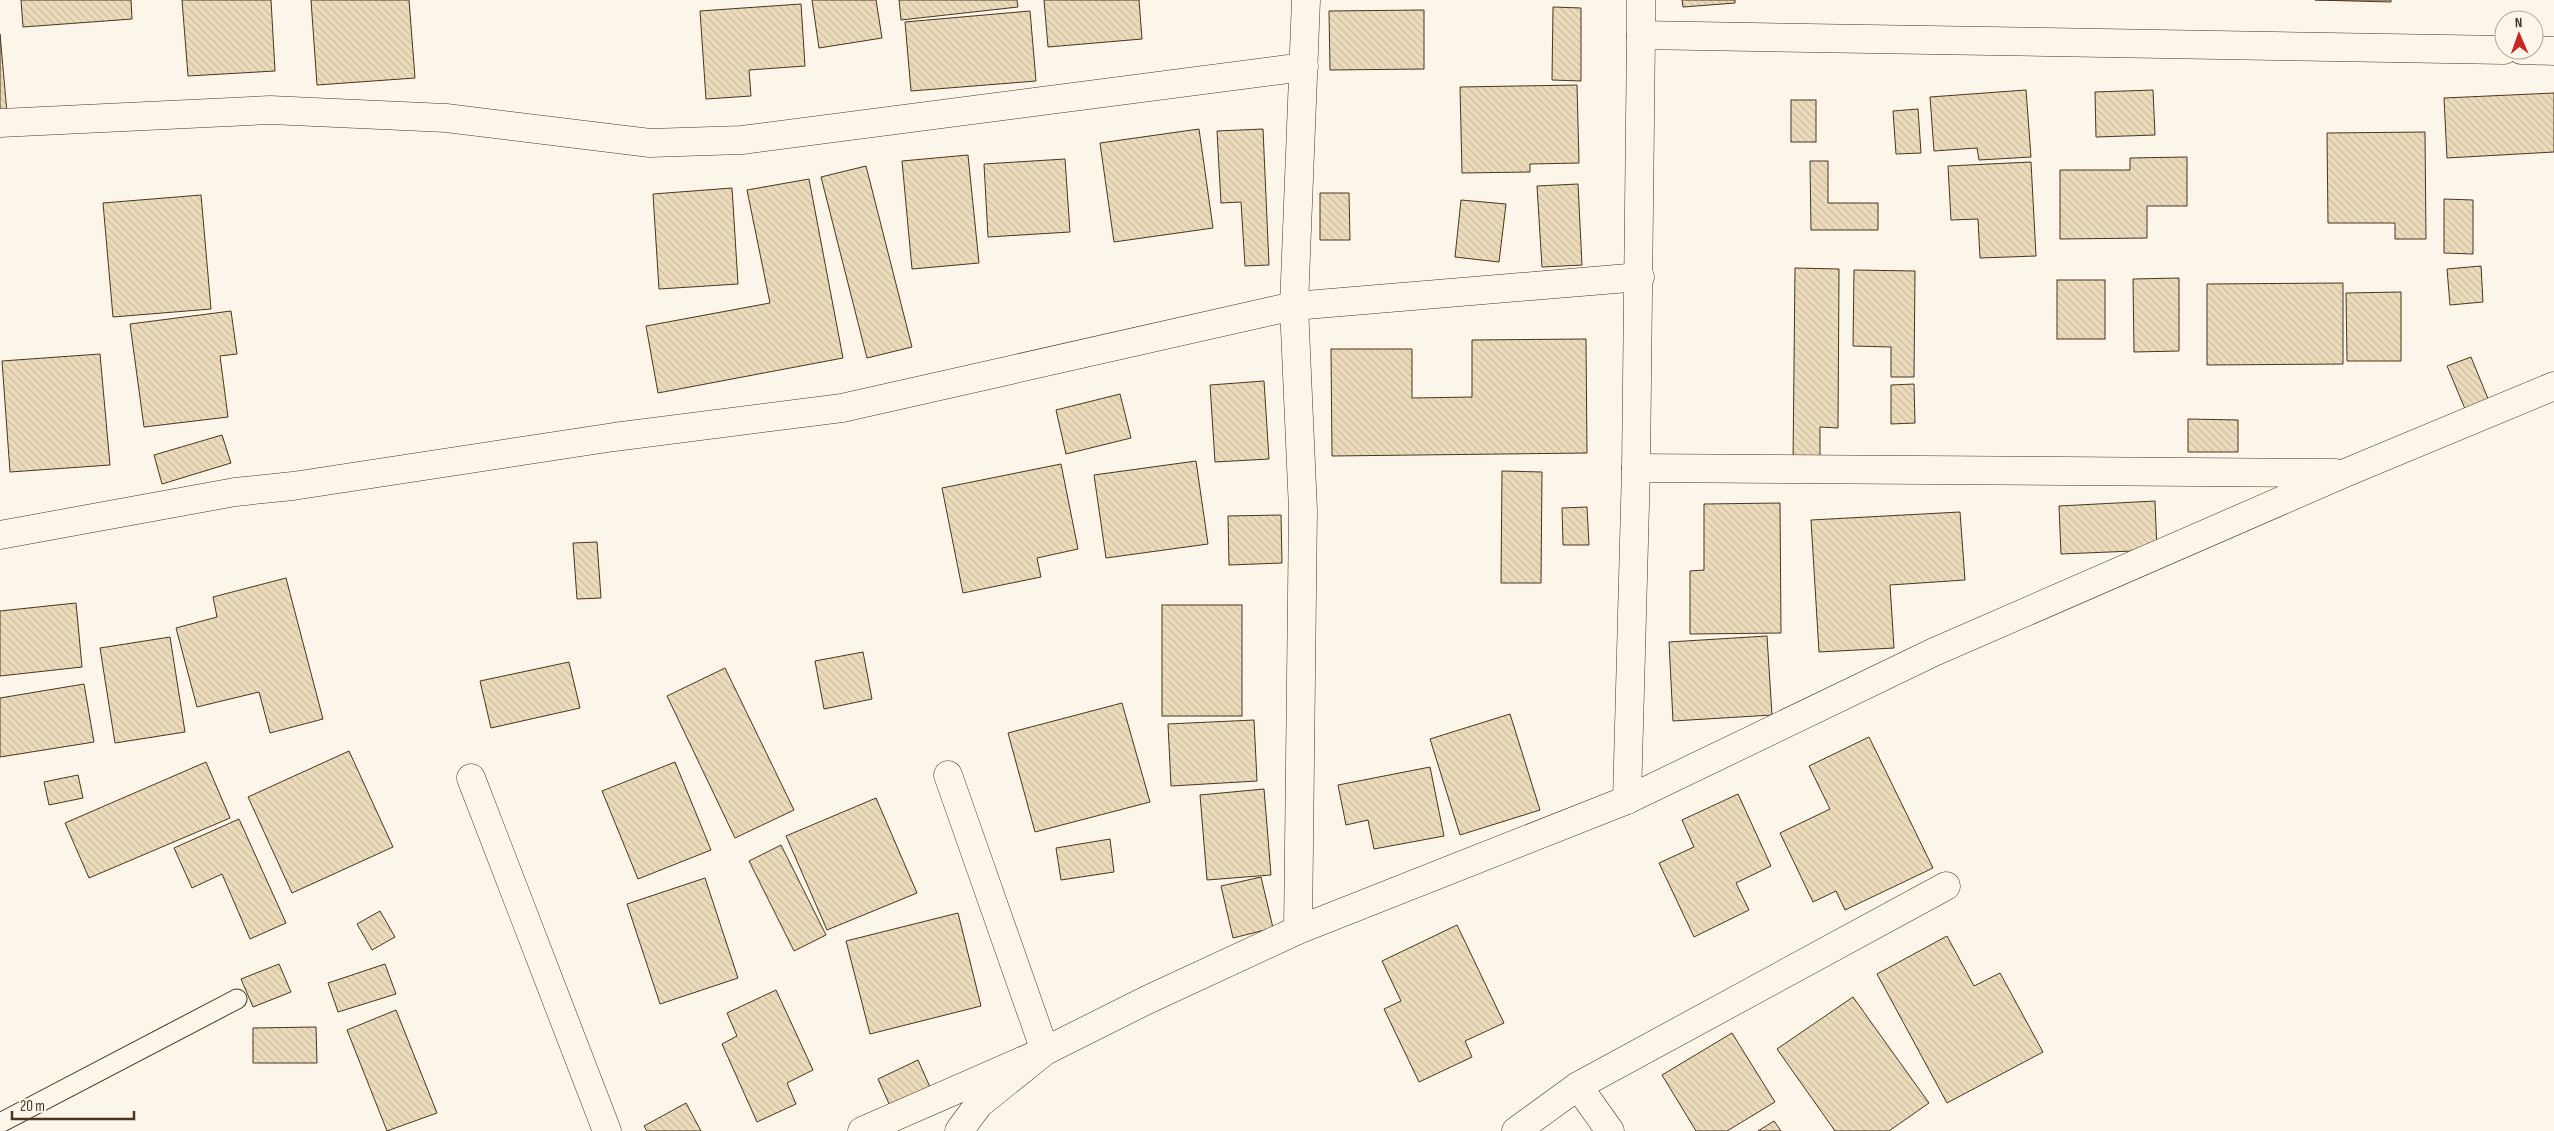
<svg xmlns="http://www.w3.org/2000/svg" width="2554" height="1131" viewBox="0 0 2554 1131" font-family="'Sofia Sans Condensed',sans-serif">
<defs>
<pattern id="building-back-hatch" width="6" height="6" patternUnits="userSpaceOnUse" patternTransform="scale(1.25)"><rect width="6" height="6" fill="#ecdcbc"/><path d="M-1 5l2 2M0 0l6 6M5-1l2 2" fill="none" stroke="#ccbda1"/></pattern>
</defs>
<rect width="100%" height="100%" fill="#fbf6e9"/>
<g fill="url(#building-back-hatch)" stroke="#4a3520">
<polygon points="21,0 131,0 132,19 23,27"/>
<polygon points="182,0 271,0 275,71 188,76"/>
<polygon points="311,0 409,0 415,78 317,85"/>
<polygon points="812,0 876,0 882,38 819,48"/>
<polygon points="899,0 1017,0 1018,7 901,20"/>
<polygon points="1044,0 1139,0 1142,39 1048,47"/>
<polygon points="1682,0 1735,0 1735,3 1683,7"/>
<polygon points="2315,0 2391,0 2391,2"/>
<polygon points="801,4 805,66 749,70 751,96 706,99 700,11"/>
<polygon points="1553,7 1581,8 1581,81 1552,80"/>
<polygon points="1424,10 1424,69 1330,70 1329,11"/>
<polygon points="1030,11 1036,81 911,91 905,22"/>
<polygon points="0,34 7,113 0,114"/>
<polygon points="1577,85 1579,163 1530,164 1530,172 1462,173 1460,87"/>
<polygon points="2026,90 2031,157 1979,160 1977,148 1934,151 1930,97"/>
<polygon points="2153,90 2155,135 2096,137 2095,92"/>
<polygon points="2554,93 2554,152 2447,158 2444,98"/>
<rect x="1791" y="100" width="25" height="42"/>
<polygon points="1918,109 1921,153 1896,154 1893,111"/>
<polygon points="1199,129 1213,228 1114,242 1100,143"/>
<polygon points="1263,129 1269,265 1245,266 1241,202 1221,203 1217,131"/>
<polygon points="2425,132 2426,239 2395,239 2395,223 2328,223 2327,133"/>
<polygon points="968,155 979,263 912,269 902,161"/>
<polygon points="2187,157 2187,206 2147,206 2147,238 2060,239 2060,170 2130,170 2130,158"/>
<polygon points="1065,159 1070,232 988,237 984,164"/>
<polygon points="1810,161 1828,161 1828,203 1878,203 1878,230 1811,230"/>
<polygon points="2031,162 2036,256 1980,258 1978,219 1951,220 1948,166"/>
<polygon points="866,166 912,347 867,358 821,177"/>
<polygon points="809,179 843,358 658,393 646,326 770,303 747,190"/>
<polygon points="1578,184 1582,265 1542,267 1537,186"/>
<polygon points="732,188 738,284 659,289 653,194"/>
<polygon points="1320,193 1349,193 1350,240 1320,240"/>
<polygon points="201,195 211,309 113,317 103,203"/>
<polygon points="2444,199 2473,200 2473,254 2444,253"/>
<polygon points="1461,200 1506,204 1499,262 1455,257"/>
<polygon points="2481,266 2483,302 2450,305 2447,269"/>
<polygon points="1795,268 1839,269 1838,428 1820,427 1820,463 1793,463"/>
<polygon points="1854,270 1915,271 1914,377 1891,377 1891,347 1853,346"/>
<polygon points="2179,278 2179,351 2134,352 2133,279"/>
<rect x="2057" y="280" width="48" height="59"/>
<polygon points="2343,283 2343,364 2207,365 2207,284"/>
<polygon points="2401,292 2401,361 2347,361 2346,293"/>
<polygon points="231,311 237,354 220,356 228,417 144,427 130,324"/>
<polygon points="1586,339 1587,453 1332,456 1331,349 1412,349 1412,398 1472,397 1472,340"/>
<polygon points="100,354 110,465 10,472 2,361"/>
<polygon points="2471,357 2491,406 2468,416 2447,366"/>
<polygon points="1264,381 1269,459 1215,462 1210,385"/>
<polygon points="1914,384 1915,423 1891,424 1891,385"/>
<polygon points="1120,394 1131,438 1066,454 1056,410"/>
<polygon points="2188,419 2238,420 2238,452 2188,452"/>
<polygon points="222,435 231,463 162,484 154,455"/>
<polygon points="1196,461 1208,544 1106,558 1094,475"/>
<polygon points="1061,464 1078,549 1037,558 1041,577 963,593 942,488"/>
<polygon points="1502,471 1542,472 1541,583 1501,583"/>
<polygon points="2155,501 2157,550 2061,554 2059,506"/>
<polygon points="1780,503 1781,633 1690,634 1690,571 1704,570 1704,504"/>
<polygon points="1587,507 1589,545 1563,545 1562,508"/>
<polygon points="1960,512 1965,580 1890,585 1894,648 1819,652 1811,520"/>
<polygon points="1281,515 1282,563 1229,565 1228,516"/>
<polygon points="597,542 601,598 577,599 573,543"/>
<polygon points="286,578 323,719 270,733 259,692 197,707 176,628 217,617 213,597"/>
<polygon points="76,603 82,667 0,676 0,611"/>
<rect x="1162" y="605" width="80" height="111"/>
<polygon points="1767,636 1772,715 1673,721 1669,642"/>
<polygon points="170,637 185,732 115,743 100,648"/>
<polygon points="863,652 872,699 824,709 815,661"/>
<polygon points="569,662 580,708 491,728 480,681"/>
<polygon points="725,668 794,810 735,838 667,696"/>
<polygon points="84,684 94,742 0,757 0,698"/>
<polygon points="1122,703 1150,802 1035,832 1008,733"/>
<polygon points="1510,714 1540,810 1460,835 1430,739"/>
<polygon points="1254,720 1257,781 1171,786 1168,724"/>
<polygon points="1869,737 1933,868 1845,910 1836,891 1813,902 1780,833 1830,809 1809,766"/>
<polygon points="349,751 393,847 292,893 248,797"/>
<polygon points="206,762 230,818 89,878 65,823"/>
<polygon points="675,762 711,850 638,879 602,791"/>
<polygon points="1430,767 1444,836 1374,849 1368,820 1346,825 1338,785"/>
<polygon points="78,775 83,798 49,805 44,782"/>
<polygon points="1264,789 1271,875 1207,880 1200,795"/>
<polygon points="1738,794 1771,866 1736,883 1749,910 1694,937 1659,863 1694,847 1682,820"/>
<polygon points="876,798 917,893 827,930 786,836"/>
<polygon points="239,819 286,923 250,939 222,874 192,888 174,848"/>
<polygon points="1110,839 1114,872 1061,880 1056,848"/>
<polygon points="781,845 826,935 794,951 749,861"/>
<polygon points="1261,877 1273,928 1233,938 1221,886"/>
<polygon points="705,878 738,978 660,1004 627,904"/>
<polygon points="380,911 395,937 372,950 357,924"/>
<polygon points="958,913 981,1006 870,1034 846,941"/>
<polygon points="1457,925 1504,1023 1465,1041 1472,1057 1419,1082 1384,1009 1401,1001 1382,961"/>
<polygon points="1947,936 1974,986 2000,973 2043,1052 1947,1103 1877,974"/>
<polygon points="279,964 291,992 253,1007 241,979"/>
<polygon points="385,964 396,994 338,1012 328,983"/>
<polygon points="776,990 813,1070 787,1083 796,1104 757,1122 722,1044 737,1036 727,1013"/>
<polygon points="1853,997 1929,1103 1889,1131 1835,1131 1777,1049"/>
<polygon points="396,1010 437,1113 387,1131 347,1030"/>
<polygon points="316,1027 317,1063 253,1063 253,1028"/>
<polygon points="1732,1033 1775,1102 1727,1131 1696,1131 1662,1075"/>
<polygon points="918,1060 930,1087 890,1106 878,1079"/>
<polygon points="686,1103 701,1131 647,1131 644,1126"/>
<polygon points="1774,1121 1781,1131 1758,1131"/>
</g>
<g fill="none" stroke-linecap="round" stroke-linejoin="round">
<defs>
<polyline id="lane" points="0,1123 237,999"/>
<g id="street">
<polyline points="1641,0 1641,35"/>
<polyline points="2521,50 2554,51"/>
<polyline points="0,123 270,110 446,118 650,143 742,140 1304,67"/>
<polyline points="1636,468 2335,473"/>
<polyline points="0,535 235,492 293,486 614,437 842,408 1294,306 1640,277"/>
<polyline points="471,778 607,1131"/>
<polyline points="1627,800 1636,468 1641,35 2504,50"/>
<polyline points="1298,930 1303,510 1294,306 1306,0"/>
<polyline points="1578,1086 1946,886"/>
<polyline points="862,1131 1045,1051 948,775"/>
<polyline points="959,1131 979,1104 1045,1051 1147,1000 1298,930 1627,800 1934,652 2345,473 2554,386"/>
<polyline points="1516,1131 1578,1086 1610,1131"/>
</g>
</defs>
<use href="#lane" stroke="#4a3520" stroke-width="21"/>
<use href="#street" stroke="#4a3520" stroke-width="29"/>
<use href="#lane" stroke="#fbf6e9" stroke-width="19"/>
<use href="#street" stroke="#fbf6e9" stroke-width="28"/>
</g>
<g transform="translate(2519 35) rotate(358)"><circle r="24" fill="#fbf6e9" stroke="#b4a999"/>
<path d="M0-4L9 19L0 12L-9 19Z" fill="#c62828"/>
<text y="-8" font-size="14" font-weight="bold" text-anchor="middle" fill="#4a3520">N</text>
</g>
<path d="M12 1111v8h122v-8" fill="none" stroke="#4a3520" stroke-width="2.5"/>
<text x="20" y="1111" font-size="15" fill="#4a3520" stroke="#fbf6e9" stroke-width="4" paint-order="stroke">20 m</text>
</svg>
